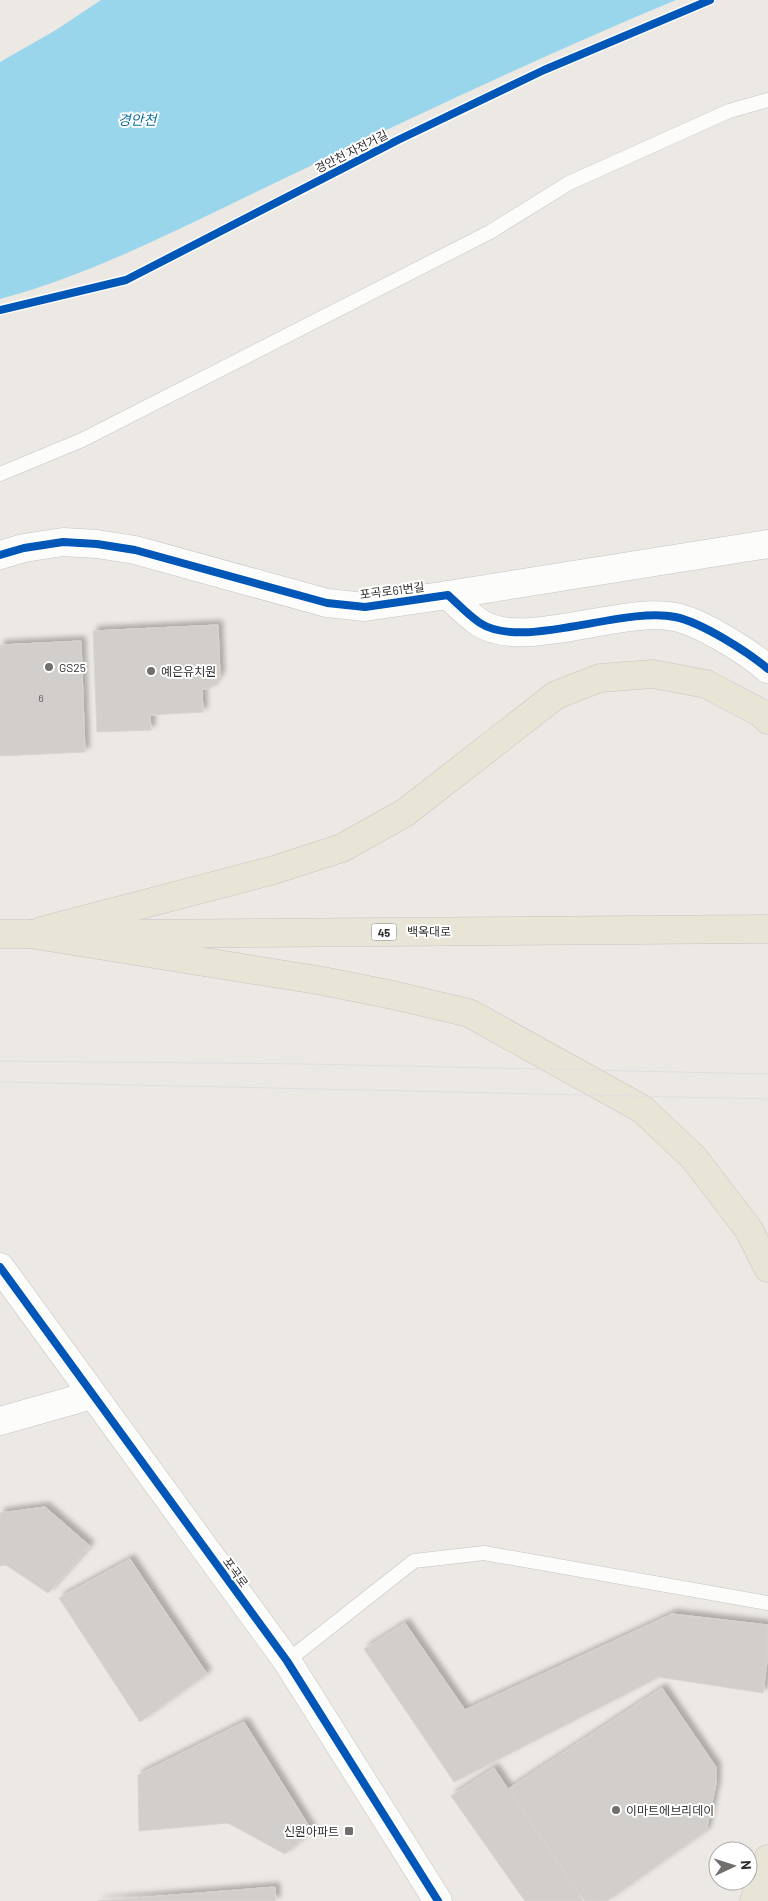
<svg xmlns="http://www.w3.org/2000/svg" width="768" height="1901" viewBox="0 0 768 1901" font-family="Barlow,'Noto Sans KR',sans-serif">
<defs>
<filter id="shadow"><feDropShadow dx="4.5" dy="-4.5" stdDeviation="2.5" flood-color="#0004"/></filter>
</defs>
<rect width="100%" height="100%" fill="#ece8e4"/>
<path fill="#99d6ec" d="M101 0H676C543 55 412 118 281 180 191 223 97 273 0 299V62L56 30Z"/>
<g fill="#d1cecb" stroke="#d7d4d0" filter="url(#shadow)">
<polygon points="218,625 220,676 210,689 202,689 203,712 150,715 151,730 97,732 93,631"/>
<polygon points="81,641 85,752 0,756 0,645"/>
<polygon points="45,1507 90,1546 48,1593 6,1565 0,1566 0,1513"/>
<polygon points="130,1559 207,1674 140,1722 59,1598"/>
<polygon points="672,1614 768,1625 768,1653 763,1693 659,1677 454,1782 364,1649 405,1623 465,1710"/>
<polygon points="662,1688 716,1767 716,1784 706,1831 607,1901 585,1901 508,1789"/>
<polygon points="244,1722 312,1831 285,1854 228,1823 139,1831 138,1775"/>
<polygon points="494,1768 508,1789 583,1901 525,1901 451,1796"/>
<polygon points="275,1887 276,1901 98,1901"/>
</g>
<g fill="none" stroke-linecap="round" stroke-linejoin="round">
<defs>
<g id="lane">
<polyline points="0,474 82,440 490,232 569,183 729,111 768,100"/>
<polyline points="287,1661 414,1561 484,1553 768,1603"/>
</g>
<g id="street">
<path d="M0 555 24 548 63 542 97 544 135 550 327 603 365 607 448 595C458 604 468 615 480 623 523 651 623 606 675 617 701 622 748 652 768 669"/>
<polyline points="448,595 768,544"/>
<polyline points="0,1421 92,1395"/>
</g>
<polyline id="secondary" points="0,1267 287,1661 438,1901"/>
<g id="primary">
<polyline points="41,931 274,870 342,848 406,812 556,695 600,678 653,674 706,684 761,713 768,720"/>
<polyline points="0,934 48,934"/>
<polyline points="30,934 323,981 393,995 469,1013 642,1109 694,1158 749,1230 768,1268"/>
<polyline points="109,934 768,929"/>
<polyline points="754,1901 768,1859"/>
</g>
</defs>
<use href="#lane" stroke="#c5c4c5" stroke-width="15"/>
<use href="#street" stroke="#c5c4c5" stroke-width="29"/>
<use href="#secondary" stroke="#c5c4c5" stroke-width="29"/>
<use href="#primary" stroke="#c6c5c4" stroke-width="29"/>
<use href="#lane" stroke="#fcfcfb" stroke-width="14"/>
<use href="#street" stroke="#fcfcfb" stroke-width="28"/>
<use href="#secondary" stroke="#fcfcfb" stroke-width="28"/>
<use href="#primary" stroke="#e8e4d6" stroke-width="28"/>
<g stroke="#dfdfe1" stroke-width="1">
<polyline points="0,1061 306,1064 768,1074"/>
<polyline points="0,1082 768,1099"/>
</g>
<defs>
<g id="cycleway">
<polyline points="0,310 126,280 398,140 544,70 710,0"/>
<path d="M0 555 24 548 63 542 97 544 135 550 327 603 365 607 448 595C458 604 468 615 480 623 523 651 623 606 675 617 701 622 748 652 768 669"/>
<polyline points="0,1267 287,1661 438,1901"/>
</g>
</defs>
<use href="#cycleway" stroke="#fff" stroke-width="11"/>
<use href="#cycleway" stroke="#0057b8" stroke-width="8"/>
</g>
<g fill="#706f6e" stroke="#fff" stroke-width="2">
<circle cx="49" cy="667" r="5"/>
<circle cx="151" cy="671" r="5"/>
<circle cx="616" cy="1810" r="5"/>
<rect x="344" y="1826" width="10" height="10" rx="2.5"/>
</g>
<g text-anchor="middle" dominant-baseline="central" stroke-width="4" stroke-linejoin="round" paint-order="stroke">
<g font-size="10" fill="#585857">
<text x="41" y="698">6</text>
</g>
<rect fill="#fff" stroke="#6d6d6d" stroke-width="1" x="371.5" y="923.5" width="25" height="17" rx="4"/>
<g font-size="11" font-weight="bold" fill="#2e2e2e">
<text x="384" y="932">45</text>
</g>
<g font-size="12" fill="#2e2e2e" stroke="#fff">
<text transform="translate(351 151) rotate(-27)">경안천 자전거길</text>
<text transform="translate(392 590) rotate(-7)">포곡로61번길</text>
<text x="429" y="931">백옥대로</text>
<text transform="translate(236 1572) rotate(54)">포곡로</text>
</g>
<g font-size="12" fill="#2e2e2e" stroke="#fff" text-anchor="start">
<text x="59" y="667">GS25</text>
<text x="161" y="671">예은유치원</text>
<text x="626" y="1810">이마트에브리데이</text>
<text x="339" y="1831" text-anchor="end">신원아파트</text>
</g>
<g font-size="14" font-style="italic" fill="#0d6fa3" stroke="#fff">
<text x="137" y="119">경안천</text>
</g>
</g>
<g transform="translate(733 1866) rotate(86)"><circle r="24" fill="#ffffff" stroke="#ababab"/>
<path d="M0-4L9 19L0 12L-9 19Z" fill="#706f6e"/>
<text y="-8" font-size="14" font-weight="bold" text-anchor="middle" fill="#2e2e2e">N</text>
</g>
</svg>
